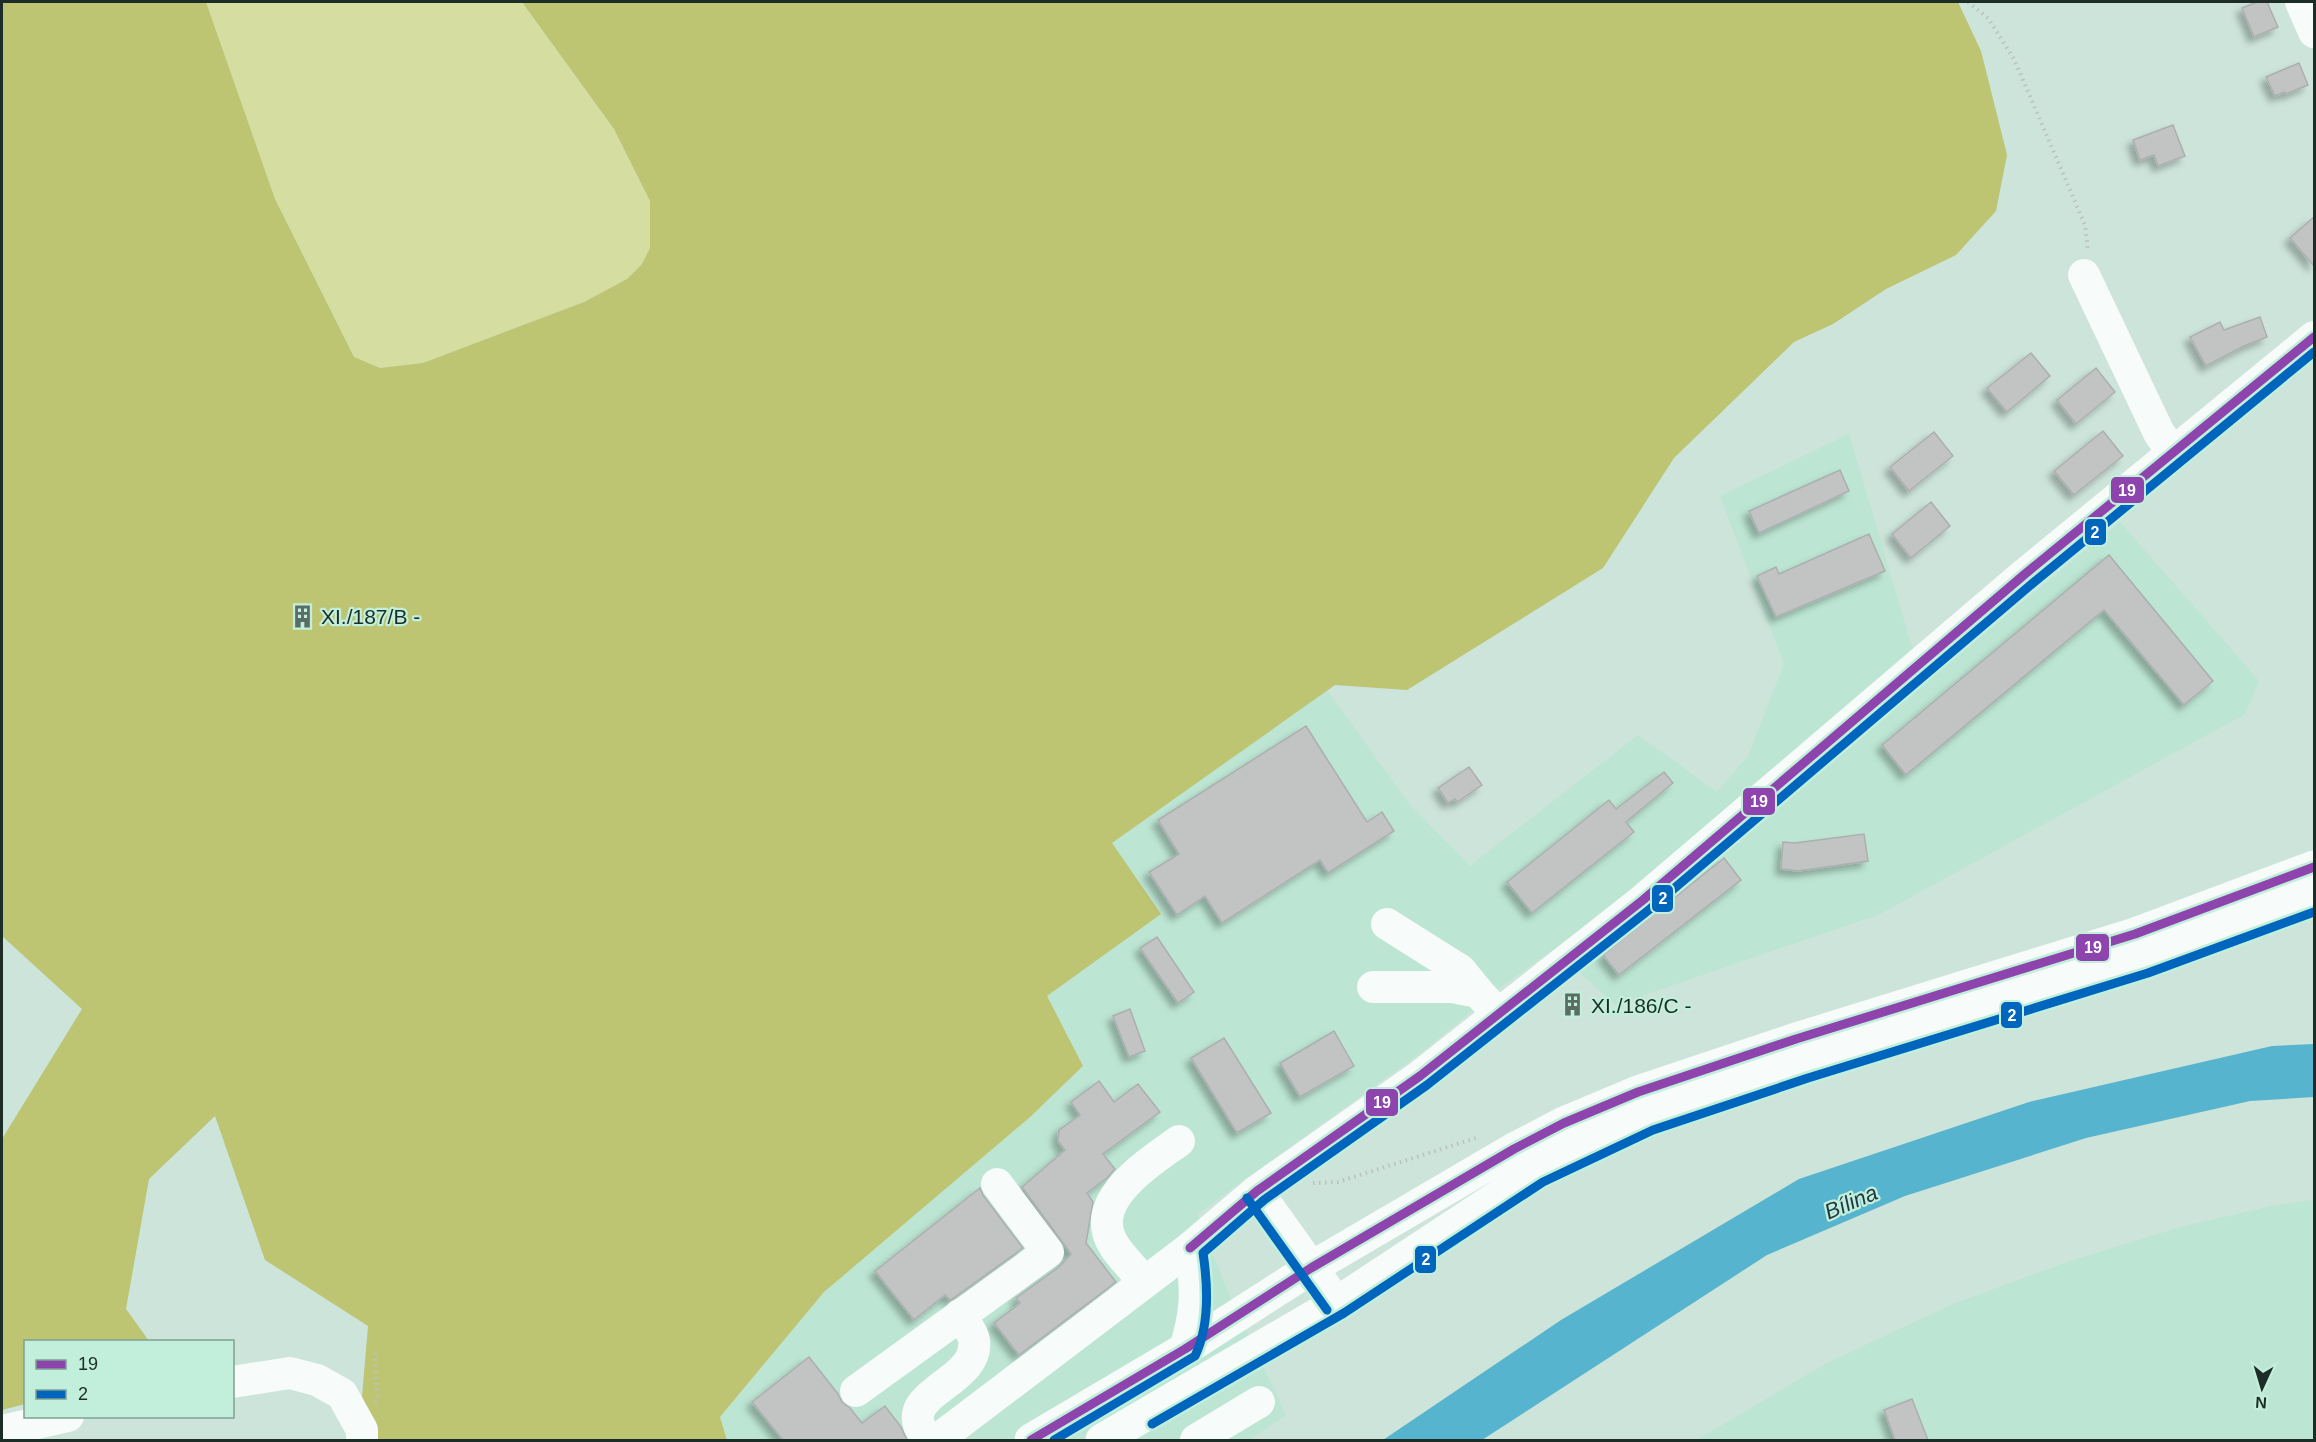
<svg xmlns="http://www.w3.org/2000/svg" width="2316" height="1442" viewBox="0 0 2316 1442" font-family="Helvetica,sans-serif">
<defs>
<filter id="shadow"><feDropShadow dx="-5.5" dy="5.5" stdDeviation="3" flood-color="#0004"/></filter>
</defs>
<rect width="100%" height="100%" fill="#cce4da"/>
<g fill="#bce5d3">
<polygon points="1849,434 1923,684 2120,522 2259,681 2245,714 1880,914 1615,1005 1554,949 1503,985 1427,1048 1197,1214 1228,1292 1286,1415 1249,1440 727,1440 720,1417 824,1292 1029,1118 1083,1066 1047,996 1160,914 1112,843 1327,690 1410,805 1470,866 1638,735 1717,792 1748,756 1784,664 1720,496"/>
<polygon points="2314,1200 2314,1440 1697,1440 1827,1363 1953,1304 2073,1260 2181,1227 2276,1205"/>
</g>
<polygon fill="#d5dda0" points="206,2 522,2 614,129 650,201 650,248 642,264 627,279 584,302 423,363 380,368 354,357 275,199"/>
<polygon fill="#bdc472" points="2,2 206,2 275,199 354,357 380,368 423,363 584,302 627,279 642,264 650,248 650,201 614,129 522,2 1958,2 1981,51 2007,155 1996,211 1956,255 1886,289 1833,324 1794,342 1674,458 1603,568 1407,690 1335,685 1112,843 1161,914 1047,996 1083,1066 1029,1118 824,1292 720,1417 727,1440 376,1440 362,1397 368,1326 265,1260 215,1116 149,1179 126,1309 149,1341 26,1342 25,1404 2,1410 2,1139 82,1009 2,936"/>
<polygon fill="#57b4ce" points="2314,1044 2314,1097 2250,1101 2086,1138 1905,1196 1767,1255 1482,1440 1383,1440 1561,1320 1799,1179 2029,1102 2272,1046"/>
<g fill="#c1c4c3" stroke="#acafaf" stroke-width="1.5" filter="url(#shadow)">
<polygon points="2257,2 2267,2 2278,27 2254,37 2242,8"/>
<polygon points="2299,63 2308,85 2286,94 2285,92 2275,96 2266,77"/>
<polygon points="2173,125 2185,156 2158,166 2154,155 2140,160 2133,140"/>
<polygon points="2314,217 2314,266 2290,238"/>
<polygon points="2260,317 2267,337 2244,346 2206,366 2190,337 2220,322 2224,330"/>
<polygon points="2031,353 2050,376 2007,412 1987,388"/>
<polygon points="2096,368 2115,392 2076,424 2057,400"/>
<polygon points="2103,431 2123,456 2074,495 2054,471"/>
<polygon points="1934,432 1953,456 1909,491 1890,467"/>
<polygon points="1840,470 1849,491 1759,533 1749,511"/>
<polygon points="1931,502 1950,526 1911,558 1892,534"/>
<polygon points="1869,534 1885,571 1776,617 1757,576 1776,567 1779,574"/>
<polygon points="2109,555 2213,681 2184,705 2104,610 1906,775 1882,745"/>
<polygon points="1306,726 1367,822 1382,812 1394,831 1328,873 1320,860 1222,923 1205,896 1177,915 1149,872 1179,854 1158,820"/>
<polygon points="1469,767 1482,785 1457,802 1455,799 1448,803 1438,788"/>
<polygon points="1664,772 1673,783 1626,822 1634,832 1532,913 1507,882 1609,800 1616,809"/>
<polygon points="1864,834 1868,861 1798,871 1781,869 1783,842 1795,843"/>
<polygon points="1724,858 1741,880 1619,975 1603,955"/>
<polygon points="1157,937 1194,992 1178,1003 1140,948"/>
<polygon points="1130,1009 1145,1051 1129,1057 1113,1016"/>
<polygon points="1334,1031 1354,1066 1300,1097 1280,1063"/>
<polygon points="1224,1038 1271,1113 1237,1133 1191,1058"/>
<polygon points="1099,1081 1114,1102 1138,1084 1160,1112 1103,1154 1115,1169 1107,1178 1087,1193 1093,1202 1086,1243 1116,1282 1019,1355 994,1323 1020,1303 1016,1298 1059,1267 1071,1254 1022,1187 1065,1150 1058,1141 1059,1130 1080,1115 1071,1102"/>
<polygon points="980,1188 983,1195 1023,1248 952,1299 950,1300 945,1295 914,1320 875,1271"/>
<polygon points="809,1357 838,1394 842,1402 850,1408 862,1423 885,1406 901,1427 907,1440 783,1440 752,1402"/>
<polygon points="1912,1399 1928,1440 1895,1440 1884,1410"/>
</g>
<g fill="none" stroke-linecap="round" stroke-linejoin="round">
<g stroke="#bac3bf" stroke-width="4" stroke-dasharray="1.5 4.5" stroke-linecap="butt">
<polyline points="1968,2 1988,18 2014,59 2085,225 2088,251"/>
<polyline points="1313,1183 1338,1182 1479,1137"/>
<polyline points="375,1353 377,1398 375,1403"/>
</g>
<g stroke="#f7fbf9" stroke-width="32">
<polyline points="2301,2 2314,32"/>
<polyline points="2084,275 2159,433 2173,453"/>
<polyline points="1387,924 1460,970 1478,992"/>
<polyline points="1373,987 1452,987 1478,992 1498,1014"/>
<polyline points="1257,1191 1337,1303"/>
<path d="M1145 1282C1135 1271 1123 1259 1115 1247 1084 1202 1149 1163 1179 1141"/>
<path d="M1185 1349C1197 1310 1197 1288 1190 1248"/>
<polyline points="232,1382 290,1373 317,1380 342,1394 362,1430 362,1440"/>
<polyline points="856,1391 1048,1252 997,1184"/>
<polyline points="2,1431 68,1416"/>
<path d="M930 1440C926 1436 921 1430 919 1425 907 1391 980 1380 974 1340 973 1332 964 1322 960 1315"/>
<polyline points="937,1440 1190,1248 1257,1191 1420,1076 1643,900 2025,574 2314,337"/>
<polyline points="1196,1440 1259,1402"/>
</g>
<g stroke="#f7fbf9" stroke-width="33">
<polyline points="1031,1440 1185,1349 1311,1268 1514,1149 1564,1123 1638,1092 1796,1039 2135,934 2314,867"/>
<polyline points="1102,1440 1337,1303 1537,1171 1588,1146 1649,1119 1804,1067 2008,1005 2144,962 2314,899"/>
</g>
<defs>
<g id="bus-1">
<polyline points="1190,1248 1257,1191 1420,1076 1643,900 2025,574 2314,337"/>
<polyline points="1031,1440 1185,1349 1311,1268 1514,1149 1564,1123 1638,1092 1796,1039 2135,934 2314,867"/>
</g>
<g id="bus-2">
<polyline points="1247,1198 1327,1310"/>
<polyline points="1152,1424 1344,1313 1543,1182 1653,1130 1808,1078 2148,973 2314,912"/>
<path d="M1054 1440 1195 1356C1210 1325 1208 1286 1203 1253L1264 1200 1427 1085 1650 909 2033 583 2314 352"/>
</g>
</defs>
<use href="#bus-1" stroke="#c2efdb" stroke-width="14"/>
<use href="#bus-2" stroke="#c2efdb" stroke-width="14"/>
<use href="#bus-1" stroke="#8e44ad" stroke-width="9"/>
<use href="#bus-2" stroke="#0065bd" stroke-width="9"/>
</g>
<defs>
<symbol id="building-bare" viewBox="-9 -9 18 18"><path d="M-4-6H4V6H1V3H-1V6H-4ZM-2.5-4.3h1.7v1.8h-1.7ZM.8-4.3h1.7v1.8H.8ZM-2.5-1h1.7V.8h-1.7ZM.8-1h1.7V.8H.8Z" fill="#596d65" stroke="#c2efdb" stroke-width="2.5" paint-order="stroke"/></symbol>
</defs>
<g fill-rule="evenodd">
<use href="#building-bare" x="286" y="600" width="33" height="33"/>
<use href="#building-bare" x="1556" y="988" width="33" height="33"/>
</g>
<g text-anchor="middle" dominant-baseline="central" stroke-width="4.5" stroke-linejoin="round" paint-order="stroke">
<g font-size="21" fill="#1b2d26" stroke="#c2efdb" text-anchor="start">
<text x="321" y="616">XI./187/B -</text>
<text x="1591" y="1005">XI./186/C -</text>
</g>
<g font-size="22" font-style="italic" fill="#1e3741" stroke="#c2efdb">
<text transform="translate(1851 1202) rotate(-23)">Bílina</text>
</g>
</g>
<g stroke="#c2efdb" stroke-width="2">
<rect x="2110" y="476" width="35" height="28" rx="6" fill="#8e44ad"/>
<rect x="2084" y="518" width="23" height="28" rx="6" fill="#0065bd"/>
<rect x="1742" y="787" width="34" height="29" rx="6" fill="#8e44ad"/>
<rect x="1651" y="884" width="23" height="29" rx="6" fill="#0065bd"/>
<rect x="2075" y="933" width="35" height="29" rx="6" fill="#8e44ad"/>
<rect x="2000" y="1001" width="23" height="28" rx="6" fill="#0065bd"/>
<rect x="1365" y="1088" width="34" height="29" rx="6" fill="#8e44ad"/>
<rect x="1414" y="1245" width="23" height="29" rx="6" fill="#0065bd"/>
</g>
<g font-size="16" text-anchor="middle" font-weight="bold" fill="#fff">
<text x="2127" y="496">19</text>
<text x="2095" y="538">2</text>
<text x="1759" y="807">19</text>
<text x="1663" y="904">2</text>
<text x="2093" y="953">19</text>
<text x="2012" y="1021">2</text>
<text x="1382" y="1108">19</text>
<text x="1426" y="1265">2</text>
</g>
<rect width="2316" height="1442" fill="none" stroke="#1b2d26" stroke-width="6"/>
<rect x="24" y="1340" width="210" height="78" fill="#c2efdb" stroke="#7fa193" stroke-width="1.5"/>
<rect x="36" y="1360" width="30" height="9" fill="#8e44ad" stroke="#7fa193" stroke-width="1.5"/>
<text x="78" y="1370" font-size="18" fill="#1b2d26">19</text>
<rect x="36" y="1390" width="30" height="9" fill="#0065bd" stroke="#7fa193" stroke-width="1.5"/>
<text x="78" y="1400" font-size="18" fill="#1b2d26">2</text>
<g transform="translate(2262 1388) rotate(184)" stroke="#c2efdb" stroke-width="4.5" paint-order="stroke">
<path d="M0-4.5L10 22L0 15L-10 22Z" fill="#1b2d26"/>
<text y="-9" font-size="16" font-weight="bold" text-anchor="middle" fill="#1b2d26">N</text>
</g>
</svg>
